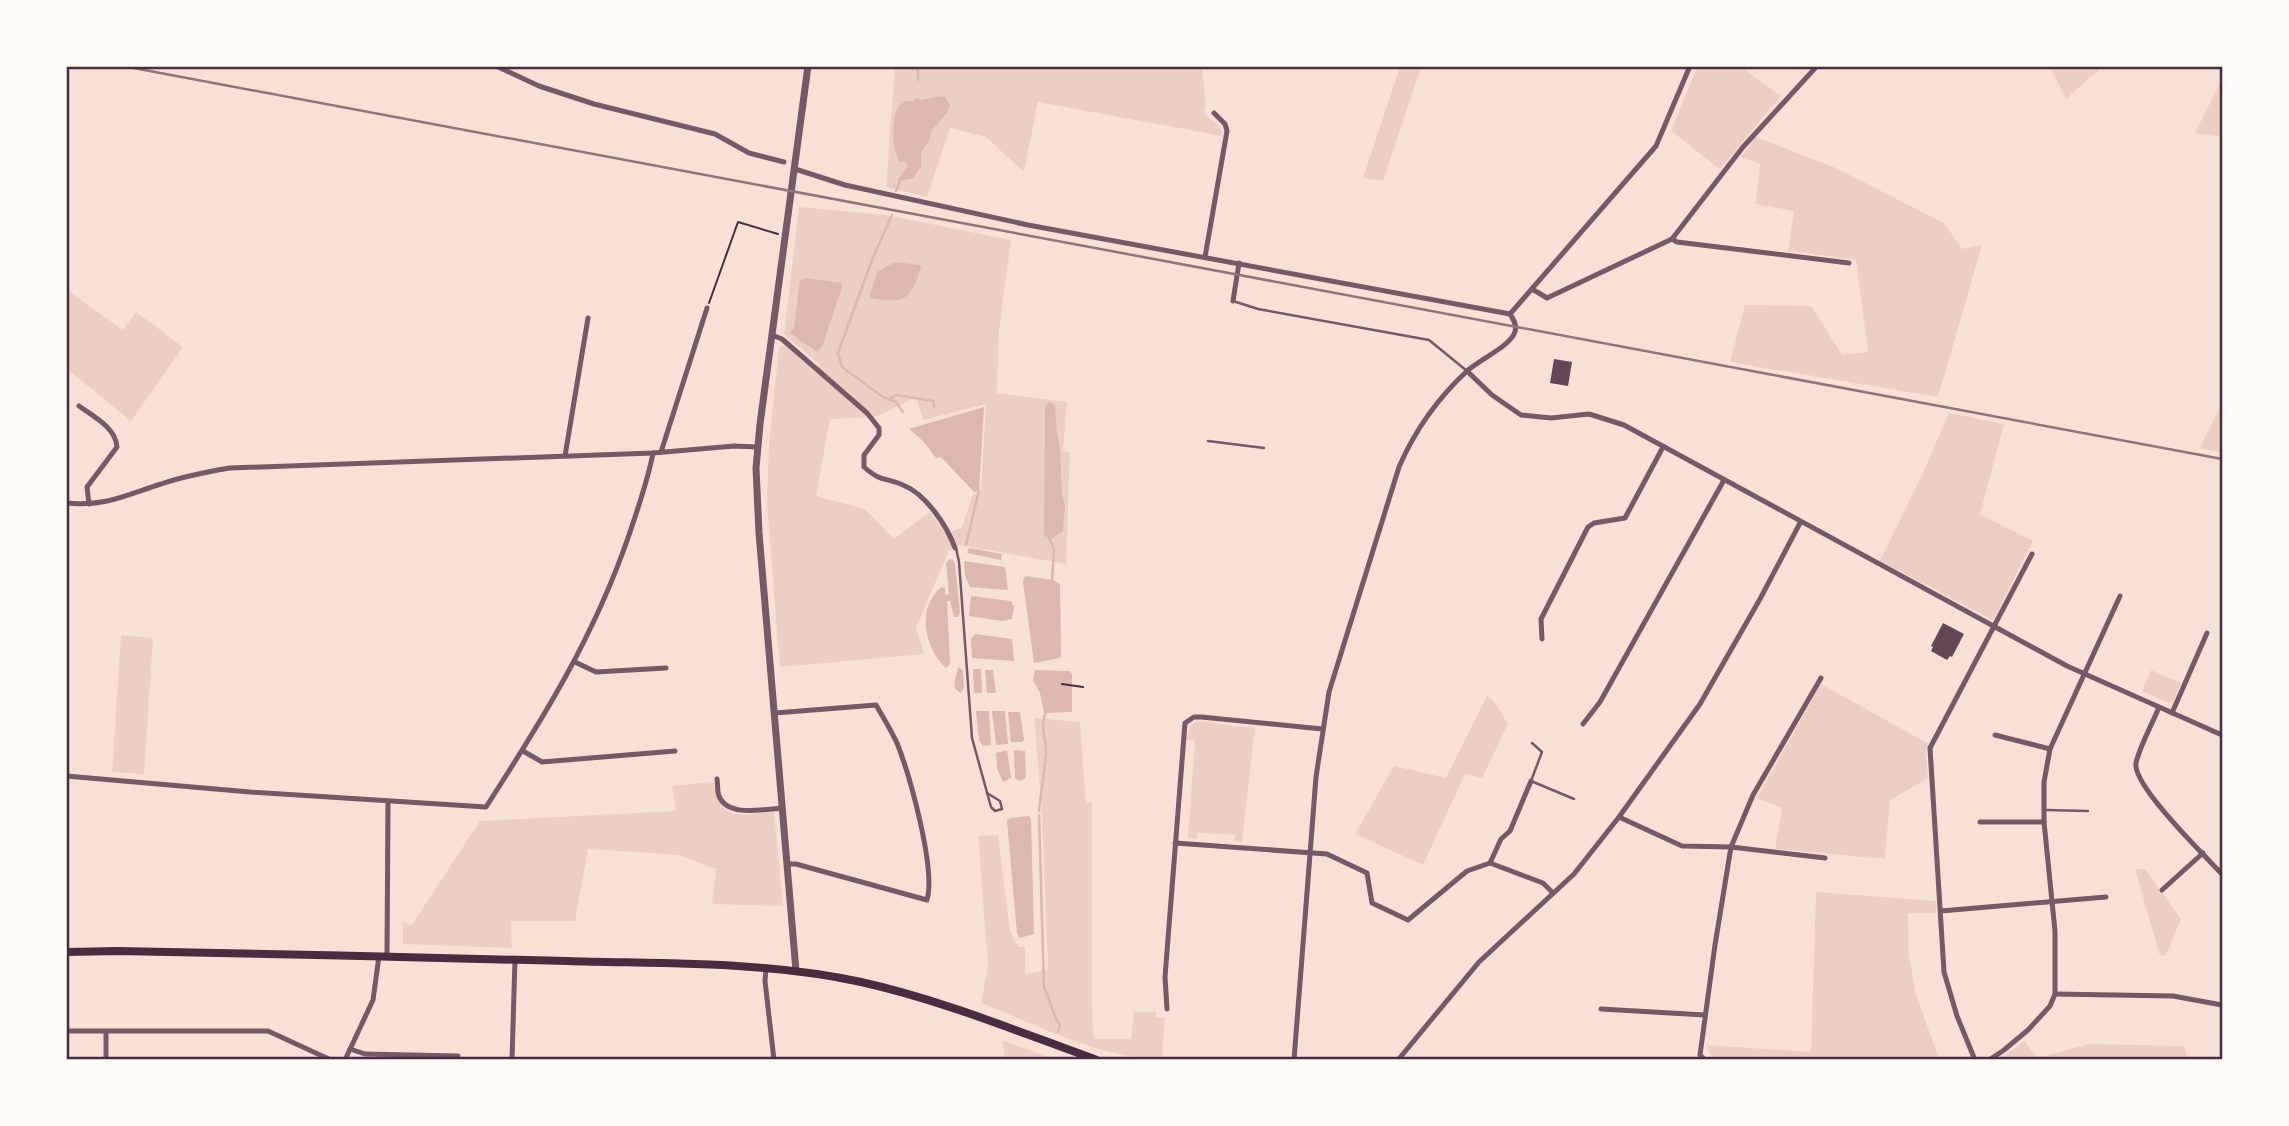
<svg xmlns="http://www.w3.org/2000/svg" width="2289" height="1126" viewBox="0 0 2289 1126" font-family="Lato,sans-serif">
<rect width="100%" height="100%" fill="#f7e1d7"/>
<g fill="#ebcfc5" fill-rule="evenodd">
<polygon points="895,67 1202,67 1206,105 1204,114 1219,125 1222,136 1038,102 1024,172 986,137 950,128 927,197 886,187"/>
<polygon points="1400,67 1421,67 1383,181 1363,178"/>
<polygon points="1697,67 1741,67 1781,96 1720,169 1671,131"/>
<polygon points="2050,67 2102,67 2066,99"/>
<polygon points="2222,79 2222,137 2195,133"/>
<polygon points="1756,137 1836,168 1944,223 1962,249 1982,245 1938,397 1730,362 1745,305 1811,306 1842,355 1868,352 1856,260 1788,251 1794,211 1756,204 1760,164 1741,157"/>
<path d="M799 207 886 215 1011 240 999 331 997 393 1067 402 1063 451 1070 452 1066 564 959 545 949 550 916 628 924 654 780 667 767 505 769 441 779 348 785 345 817 374 819 364 784 334ZM916 397 923 420 986 404 981 491 973 494 962 527 946 534 930 512 894 539 865 509 816 496 830 419 876 417Z"/>
<polygon points="67,290 123,330 136,312 183,347 131,421 67,369"/>
<polygon points="2222,403 2222,453 2200,448"/>
<polygon points="1949,413 2004,424 1980,514 2033,541 1993,620 1880,561 1923,473"/>
<polygon points="121,635 153,638 144,774 112,772"/>
<polygon points="2151,670 2181,683 2174,700 2169,703 2142,691"/>
<polygon points="1821,684 1929,744 1926,749 1928,778 1890,800 1885,859 1775,849 1782,808 1757,798"/>
<polygon points="1487,696 1493,700 1508,724 1482,778 1465,774 1423,865 1355,834 1394,766 1446,778"/>
<path d="M1034 718 1080 722 1086 803H1092V1006L1094 1039H1131L1134 1012H1156V1017L1165 1018 1162 1059C1105 1060 1034 1024 981 1003L988 966 978 836 998 835 1010 931 1018 947H1025V974L1048 970 1042 810Z"/>
<polygon points="1197,721 1255,728 1242,842 1235,842 1235,835 1198,833 1197,839 1188,838 1195,741 1186,740 1190,726"/>
<path d="M714 782C721 824 741 814 774 812L783 906 712 904 716 869 680 855 588 849 575 921H511L512 948 403 944V921L411 926 480 821 676 811 672 786Z"/>
<polygon points="2135,869 2145,869 2181,919 2166,955 2160,956"/>
<polygon points="1816,892 1936,901 1936,913 1908,913 1909,956 1916,994 1939,1059 1794,1060 1783,1057 1774,1060 1718,1059 1711,1056 1706,1045 1811,1052"/>
<polygon points="1002,1040 1053,1059 1005,1059"/>
<polygon points="2024,1041 2038,1058 2089,1044 2184,1046 2188,1059 2006,1059 2004,1056"/>
</g>
<g fill="#dcb8b0">
<path d="M942 96 946 98 950 106 947 113 932 130 928 142 921 152V167L913 178 899 181 897 180 908 166 904 161 900 162C891 148 892 121 898 106L906 101H914L917 97 921 100Z"/>
<path d="M895 262 920 265 921 268C910 300 905 304 871 298L870 296 877 272Z"/>
<polygon points="805,278 841,283 842,287 822,347 817,352 790,333 794,327 800,280"/>
<polygon points="1049,402 1055,405 1057,434 1060,448 1062,494 1065,505 1063,531 1050,540 1044,534 1045,407"/>
<polygon points="984,407 979,491 974,492 941,457 936,458 923,441 909,429"/>
<polygon points="969,548 1002,554 1001,560 967,553"/>
<path d="M952 559 955 564 960 612 958 617H954L950 601H947L950 664 946 668C924 648 916 606 942 587L945 589V595L949 594 946 563 948 560Z"/>
<polygon points="964,561 1005,567 1008,590 970,587 965,575"/>
<polygon points="1025,576 1053,580 1060,584 1061,656 1060,658 1034,663 1023,582"/>
<polygon points="971,596 1011,601 1014,607 1012,619 1002,621 969,616"/>
<polygon points="975,634 1012,639 1014,661 972,658 971,639"/>
<path d="M958 667 963 670 964 687 961 693C949 687 957 677 958 667Z"/>
<polygon points="973,669 981,669 982,693 974,693"/>
<polygon points="985,670 993,670 996,693 987,693"/>
<polygon points="1035,670 1069,671 1072,674 1072,712 1044,713 1040,693 1033,680"/>
<polygon points="976,711 989,711 991,745 983,746 979,740"/>
<polygon points="992,711 1005,711 1008,744 996,745"/>
<polygon points="1008,712 1020,712 1024,740 1022,742 1011,742"/>
<polygon points="1007,750 1011,778 1003,782 997,769 996,753"/>
<polygon points="1014,750 1025,751 1026,778 1019,781 1015,778"/>
<polygon points="1029,816 1031,819 1034,934 1020,938 1017,933 1007,821 1010,818"/>
</g>
<g fill="none" stroke-linecap="round" stroke-linejoin="round">
<g stroke="#dcb8b0" stroke-width="2.5">
<polyline points="918,80 918,66"/>
<polyline points="896,191 900,181"/>
<polyline points="892,215 872,260 838,353 842,367 883,397 896,402 903,412"/>
<polyline points="891,398 896,395 933,401 934,407"/>
<polyline points="1050,540 1054,549 1052,581"/>
<polyline points="966,545 979,490"/>
<path d="M1039 811C1041 793 1044 774 1046 755 1047 738 1039 730 1046 711"/>
<path d="M1039 815 1044 988C1051 1000 1052 1015 1060 1025L1058 1032"/>
<polyline points="1047,1060 1048,1059"/>
</g>
</g>
<g fill="#644757">
<polygon points="1554,359 1572,362 1568,386 1550,383"/>
<polygon points="1943,623 1964,634 1952,657 1950,656 1947,660 1931,651 1933,647 1931,646"/>
</g>
<g fill="none" stroke-linecap="round" stroke-linejoin="round">
<g stroke="#4a2c40" stroke-width="2">
<polyline points="709,303 738,222 778,234"/>
<polyline points="1062,684 1083,687"/>
</g>
<g stroke="#755966" stroke-width="2.5">
<polyline points="1233,301 1258,309 1429,340 1467,371"/>
<polyline points="1208,441 1264,448"/>
<polyline points="956,548 959,562 972,738 991,807 995,811 1002,809 1000,801 987,793"/>
<polyline points="1532,743 1542,752 1531,781 1574,799"/>
<polyline points="2045,810 2088,811"/>
</g>
<g stroke="#755966" stroke-width="5">
<polyline points="496,66 539,86 594,104 715,134 749,153 784,162"/>
<polyline points="795,169 845,185 1028,225 1510,314"/>
<polyline points="1672,239 1677,242 1849,263"/>
<polyline points="1205,257 1227,131 1225,124 1214,113"/>
<polyline points="1532,289 1547,298 1672,239 1743,147 1817,66"/>
<polyline points="1233,301 1239,263"/>
<polyline points="1510,314 1656,146 1690,66"/>
<path d="M772 335 782 339 867 413 879 428V435L864 455V467C881 482 884 477 903 485 926 494 947 526 955 548"/>
<polyline points="1467,371 1492,395 1521,415 1551,418 1589,414 1624,425 2067,666 2222,735"/>
<path d="M79 406C93 416 116 428 117 447L87 487 89 504"/>
<polyline points="661,452 707,308"/>
<polyline points="565,456 588,318"/>
<path d="M66 503C105 507 126 495 161 484 184 476 206 472 230 468L653 453 734 446 758 447"/>
<polyline points="1542,639 1541,619 1588,527 1594,523 1625,518 1663,447"/>
<polyline points="575,662 596,672 666,668"/>
<path d="M2159 707C2152 725 2140 745 2136 763 2132 785 2205 856 2222 874"/>
<path d="M775 713 876 705C883 717 891 730 897 743 910 776 936 869 927 900L796 864H788"/>
<polyline points="2172,713 2207,633"/>
<polyline points="1583,724 1600,702 1724,480"/>
<polyline points="1995,735 2050,749"/>
<polyline points="523,751 542,762 675,751"/>
<path d="M66 776 250 792 486 807C544 717 594 637 629 535 638 508 648 480 653 453"/>
<path d="M717 779C718 784 717 792 719 796 728 818 765 809 783 808"/>
<polyline points="1619,817 1682,846 1731,847 1825,858"/>
<polyline points="1980,822 2044,822"/>
<polyline points="1175,843 1327,854 1367,873 1372,903 1408,920 1467,871 1490,863 1543,883 1553,893"/>
<polyline points="1490,863 1501,839 1510,831 1531,781"/>
<polyline points="2162,890 2203,853"/>
<polyline points="1941,911 2106,897"/>
<polyline points="387,956 388,802"/>
<polyline points="766,968 765,981 774,1060"/>
<polyline points="2055,994 2173,996 2222,1005"/>
<polyline points="1167,1009 1165,977 1185,723 1194,717 1201,717 1322,729"/>
<polyline points="1601,1009 1705,1015"/>
<polyline points="66,1031 268,1031 331,1060"/>
<polyline points="350,1049 365,1054 458,1056"/>
<polyline points="106,1060 106,1032"/>
<polyline points="345,1060 373,1000 379,956"/>
<polyline points="512,1060 515,959"/>
<path d="M1294 1060 1316 777 1329 692 1399 467C1415 430 1438 398 1467 371 1479 360 1508 347 1514 334 1518 327 1514 320 1510 314"/>
<polyline points="1398,1060 1479,962 1574,874 1619,817 1700,704 1760,599 1800,523"/>
<polyline points="1705,1060 1700,1055 1715,945 1731,847 1753,795 1821,678"/>
<polyline points="1975,1060 1957,1016 1944,972 1930,748 2032,554"/>
<polyline points="1989,1060 2004,1050 2028,1030 2050,1006 2055,994 2055,931 2044,822 2044,782 2050,749 2120,596"/>
</g>
<polyline stroke="#755966" stroke-width="7" points="796,971 759,533 756,468 760,424 808,66"/>
<path stroke="#4a2c40" stroke-width="8" d="M66 952 118 951C268 954 417 957 567 961 665 964 765 961 861 982 942 1000 1019 1032 1097 1060"/>
<polyline stroke="#8f747c" stroke-width="2.5" points="123,66 2222,459"/>
</g>
<rect width="2289" height="1126" fill="none" stroke="#fffaf5" stroke-width="136"/>
<rect x="68" y="68" width="2153" height="990" fill="none" stroke="#4a2c40" stroke-width="2.5"/>
</svg>
